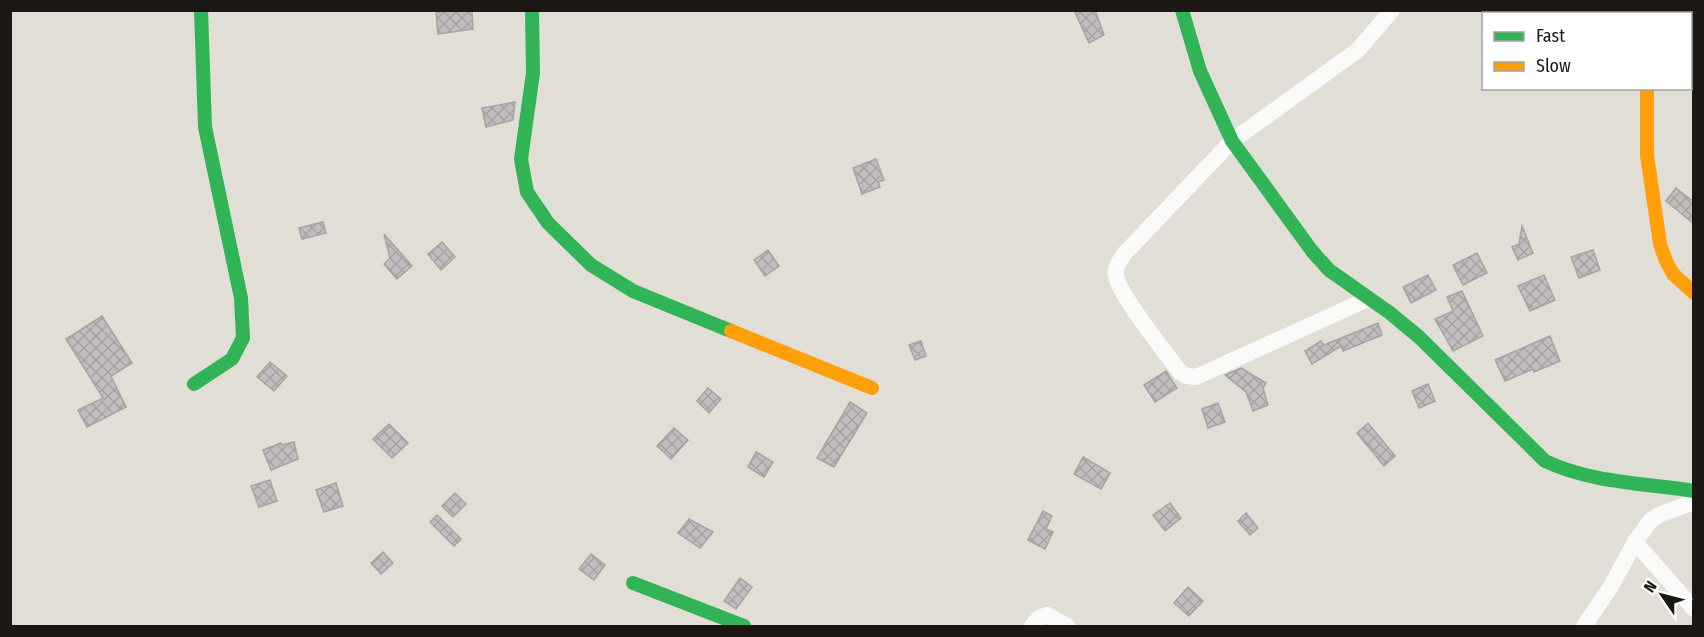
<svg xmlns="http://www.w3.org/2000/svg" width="1704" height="637" viewBox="0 0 1704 637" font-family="'Fira Sans Condensed',sans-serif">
<defs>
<pattern id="building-cross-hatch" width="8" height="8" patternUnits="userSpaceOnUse" patternTransform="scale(1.5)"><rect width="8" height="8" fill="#c3bcbf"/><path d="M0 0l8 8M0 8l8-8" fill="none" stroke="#a7a1a3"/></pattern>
</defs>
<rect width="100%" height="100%" fill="#e1ded6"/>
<g fill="url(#building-cross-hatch)" stroke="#a6a3a1" stroke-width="1.5">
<polygon points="448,10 472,10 473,29 438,34 436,13"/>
<polygon points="1074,10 1095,10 1104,35 1089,43"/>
<polygon points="515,102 513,120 486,127 482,108"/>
<polygon points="876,159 884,180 878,182 880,187 862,194 853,168"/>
<polygon points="1676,188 1694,202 1694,224 1666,201"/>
<polygon points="323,222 326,233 302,239 299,228"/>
<polygon points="1522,226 1533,253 1518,260 1512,247 1519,244"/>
<polygon points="384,234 412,266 397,279 384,264 390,258"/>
<polygon points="442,242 455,257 441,270 428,254"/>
<polygon points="768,250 779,266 765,276 754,260"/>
<polygon points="1593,250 1600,270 1579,278 1571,257"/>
<polygon points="1477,253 1487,273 1463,285 1453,265"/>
<polygon points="1428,275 1436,290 1411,303 1403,287"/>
<polygon points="1544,275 1555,300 1530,311 1518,286"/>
<polygon points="1462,291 1483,336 1453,351 1435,319 1453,311 1447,297"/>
<polygon points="102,316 132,363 111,376 126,407 87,427 78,410 103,398 66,339"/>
<polygon points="1378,323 1382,335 1343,351 1341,346 1312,364 1305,351 1321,341 1324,345"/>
<polygon points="1550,336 1560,361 1534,372 1533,369 1505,381 1495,360"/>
<polygon points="921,341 926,356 915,360 909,345"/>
<polygon points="270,362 287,376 274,391 257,377"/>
<polygon points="1241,368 1266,383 1263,388 1268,405 1253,411 1246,392 1225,375"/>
<polygon points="1166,371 1177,388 1155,402 1144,385"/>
<polygon points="1428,384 1435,401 1419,408 1412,391"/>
<polygon points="708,388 721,399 709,413 697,401"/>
<polygon points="850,402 867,413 834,467 817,458"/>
<polygon points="1218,403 1225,422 1208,428 1202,409"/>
<polygon points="1368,423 1395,456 1384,466 1357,433"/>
<polygon points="389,424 408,443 392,458 373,439"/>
<polygon points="674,428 688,440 671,459 657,446"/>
<polygon points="294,442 298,459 271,470 263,450 281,443 282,445"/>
<polygon points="756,452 773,462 764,477 748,467"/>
<polygon points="1083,457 1110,473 1101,489 1074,474"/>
<polygon points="270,480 277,501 259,507 251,486"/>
<polygon points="336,483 343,506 324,512 316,490"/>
<polygon points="455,493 466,504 453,517 442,506"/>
<polygon points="1170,503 1181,518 1165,531 1153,515"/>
<polygon points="1043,511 1052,516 1046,529 1053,532 1045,549 1028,540"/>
<polygon points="1246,513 1258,528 1250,535 1238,521"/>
<polygon points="437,515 461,539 454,546 430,522"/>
<polygon points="689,519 713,532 700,548 678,533"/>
<polygon points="383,552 393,563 381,574 371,563"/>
<polygon points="591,554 605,565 594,580 579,569"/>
<polygon points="740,578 752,587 736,609 724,601"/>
<polygon points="1188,587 1203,601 1189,616 1174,603"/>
</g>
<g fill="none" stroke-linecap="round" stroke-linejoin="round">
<g stroke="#fafaf9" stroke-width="16">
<polyline points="1663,10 1665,14"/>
<polyline points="1690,14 1694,12"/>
<path d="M1368 299 1196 377 1187 376 1180 372C1166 353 1119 295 1116 276 1114 268 1120 261 1124 254L1232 141 1358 50 1392 10"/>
<polyline points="1635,542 1694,609"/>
<polyline points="1032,626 1039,618 1047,615 1067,626"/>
<polyline points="1584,626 1610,588 1635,542 1651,520 1661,514 1694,502"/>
</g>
<g stroke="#30b455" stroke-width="14">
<polyline points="532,10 533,73 521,159 527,192 548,223 591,265 633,291 731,331"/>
<path d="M1182 10 1200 71 1232 141 1312 251 1329 270 1390 313 1419 337 1545 461C1592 483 1643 483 1694 491"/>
<polyline points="194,384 232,359 243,338 241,298 205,127 201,10"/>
<polyline points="633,583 744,626"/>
</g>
<g stroke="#ff9f0a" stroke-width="14">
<polyline points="1647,88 1647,155 1660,244 1666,261 1673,274 1694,293"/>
<polyline points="731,331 872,388"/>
</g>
</g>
<rect width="1704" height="637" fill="none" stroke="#1b1813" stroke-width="24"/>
<rect x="1482" y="12" width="210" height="78" fill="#ffffff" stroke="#a4a3a1" stroke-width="1.5"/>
<rect x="1494" y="32" width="30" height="9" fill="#30b455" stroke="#a4a3a1" stroke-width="1.5"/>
<text x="1536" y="42" font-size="18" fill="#1b1813">Fast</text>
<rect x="1494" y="62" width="30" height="9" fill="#ff9f0a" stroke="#a4a3a1" stroke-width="1.5"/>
<text x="1536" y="72" font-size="18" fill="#1b1813">Slow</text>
<g transform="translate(1662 595) rotate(305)" stroke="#ffffff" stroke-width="4.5" paint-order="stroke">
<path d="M0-4.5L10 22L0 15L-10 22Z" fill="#1b1813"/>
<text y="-9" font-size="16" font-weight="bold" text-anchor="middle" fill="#1b1813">N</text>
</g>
</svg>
